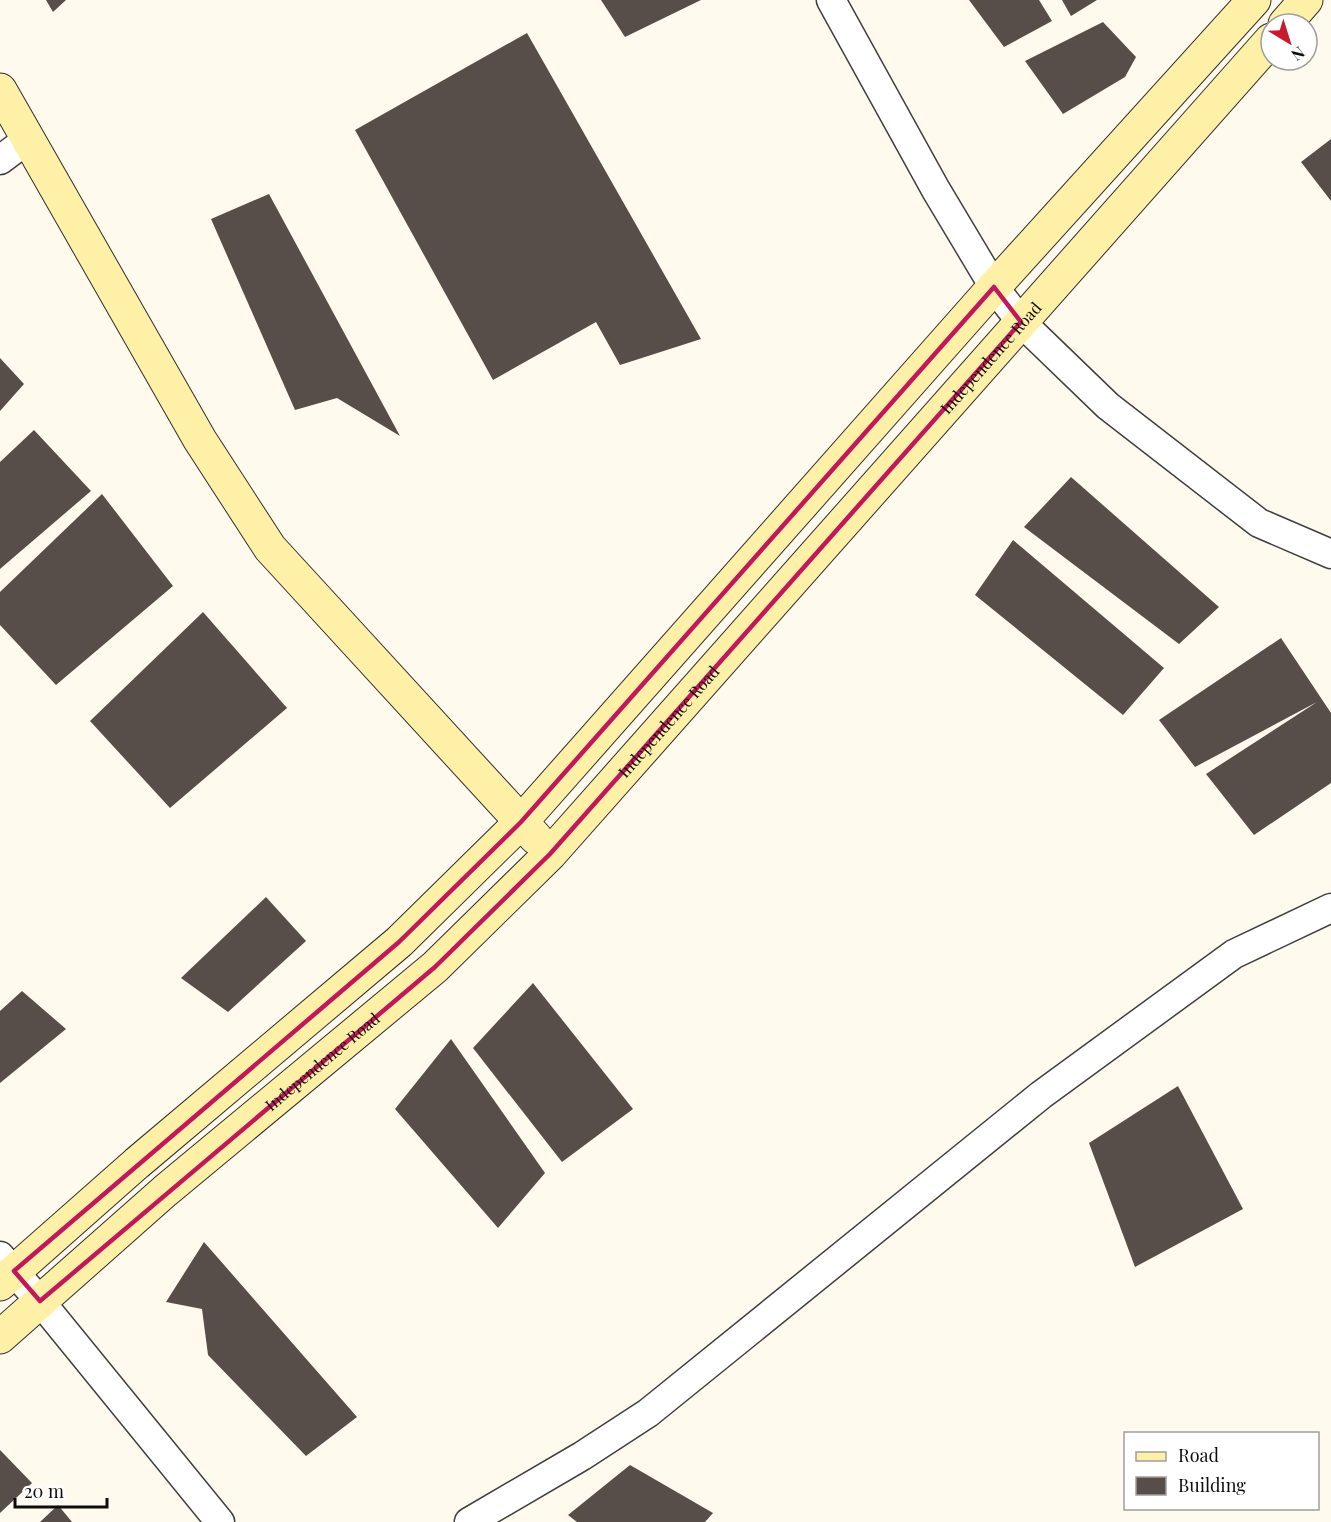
<svg xmlns="http://www.w3.org/2000/svg" width="1331" height="1522" viewBox="0 0 1331 1522" font-family="'Playfair Display',serif">
<rect width="100%" height="100%" fill="#fffaed"/>
<g fill="#574d49">
<polygon points="46,0 66,0 53,12"/>
<polygon points="601,0 701,0 625,37"/>
<polygon points="969,0 1039,0 1052,21 1004,47"/>
<polygon points="1062,0 1097,0 1071,16"/>
<polygon points="1103,22 1136,57 1125,77 1063,114 1025,61"/>
<polygon points="527,33 701,339 620,365 596,322 493,380 355,130"/>
<polygon points="1331,139 1331,201 1301,162"/>
<polygon points="269,194 400,436 337,398 295,410 211,219"/>
<polygon points="0,358 24,384 0,411"/>
<polygon points="34,430 91,491 0,569 0,462"/>
<polygon points="1071,477 1219,607 1179,644 1024,527"/>
<polygon points="102,494 173,586 56,685 0,625 0,592"/>
<polygon points="1013,540 1164,668 1123,715 975,595"/>
<polygon points="203,612 287,708 170,808 90,721"/>
<polygon points="1281,638 1331,713 1331,783 1254,835 1206,774 1317,702 1195,767 1159,720"/>
<polygon points="266,897 306,941 228,1012 181,978"/>
<polygon points="533,983 633,1109 562,1162 473,1048"/>
<polygon points="22,991 66,1029 0,1083 0,1011"/>
<polygon points="451,1039 545,1173 498,1228 395,1109"/>
<polygon points="1178,1086 1243,1209 1135,1267 1089,1143"/>
<polygon points="204,1242 357,1417 306,1456 208,1355 202,1309 166,1302"/>
<polygon points="0,1450 32,1483 0,1513"/>
<polygon points="630,1465 713,1513 705,1522 577,1522 568,1515"/>
<polygon points="58,1505 72,1522 40,1522"/>
</g>
<g fill="none" stroke-linecap="round" stroke-linejoin="round">
<defs>
<g id="street">
<polyline points="831,0 936,190 994,287 1021,322 1108,406 1259,523 1331,554"/>
<polyline points="0,160 28,139"/>
<polyline points="0,1256 40,1301 220,1522"/>
<polyline points="469,1522 582,1456 648,1413 1041,1095 1234,954 1331,908"/>
</g>
<g id="secondary">
<polyline points="1285,24 1306,0"/>
<polyline points="0,90 200,440 270,548 536,838"/>
<polyline points="0,1284 137,1163 399,942 521,822 994,287 1254,0"/>
<path id="s1" d="M0 1337 165 1191 435 967 550 854 1271 40"/>
</g>
</defs>
<use href="#street" stroke="#404040" stroke-width="31"/>
<use href="#secondary" stroke="#2f2f2f" stroke-width="35"/>
<use href="#street" stroke="#fff" stroke-width="28"/>
<use href="#secondary" stroke="#fff0a8" stroke-width="33"/>
</g>
<path fill="none" stroke="#c2185b" stroke-width="4.5" stroke-linejoin="round" d="M994 287 1021 322 550 854 435 967 40 1301 14 1271 399 942 521 822Z"/>
<g text-anchor="middle" dominant-baseline="central" stroke-width="6" stroke-linejoin="round" paint-order="stroke">
<g font-size="16" fill="#0d0d0d" stroke="#fff">
<text stroke="none"><textPath href="#s1" startOffset="1396">Independence Road</textPath></text>
<text stroke="none"><textPath href="#s1" startOffset="910">Independence Road</textPath></text>
<text stroke="none"><textPath href="#s1" startOffset="424">Independence Road</textPath></text>
</g>
</g>
<rect x="1124" y="1432" width="195" height="78" fill="#ffffff" stroke="#9e9e9e" stroke-width="1.5"/>
<rect x="1136" y="1452" width="30" height="9" fill="#fff0a8" stroke="#9e9e9e" stroke-width="1.5"/>
<text x="1178" y="1462" font-size="18" fill="#0d0d0d">Road</text>
<rect x="1136" y="1477" width="30" height="18" fill="#574d49" stroke="#9e9e9e" stroke-width="1.5"/>
<text x="1178" y="1492" font-size="18" fill="#0d0d0d">Building</text>
<g transform="translate(1289 42) rotate(142)"><circle r="28" fill="#ffffff" stroke="#9e9e9e" stroke-width="1.5"/>
<path d="M0-4.5L10 22L0 15L-10 22Z" fill="#c71b2d"/>
<text y="-9" font-size="16" font-weight="bold" text-anchor="middle" fill="#0d0d0d">N</text>
</g>
<path d="M15 1498v9h92v-9" fill="none" stroke="#0d0d0d" stroke-width="3"/>
<text x="24" y="1498" font-size="18" fill="#0d0d0d" stroke="#ffffff" stroke-width="4.5" paint-order="stroke">20 m</text>
</svg>
